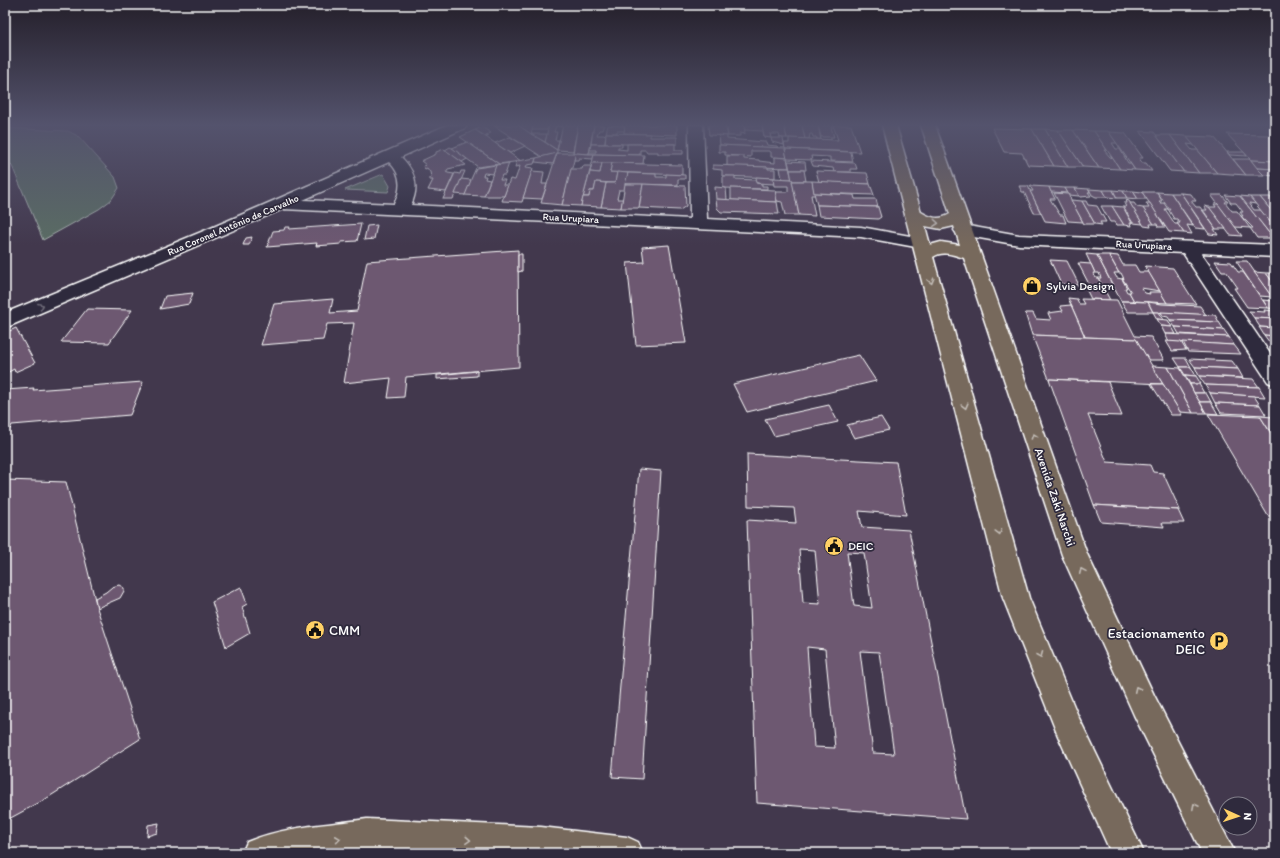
<svg xmlns="http://www.w3.org/2000/svg" width="1280" height="858" viewBox="0 0 1280 858" font-family="Itim,sans-serif">
<rect width="100%" height="100%" fill="#42384d"/>
<filter id="ink" filterUnits="userSpaceOnUse"><feTurbulence type="fractalNoise" baseFrequency=".025" numOctaves="2"/><feDisplacementMap in="SourceGraphic" scale="8" xChannelSelector="R" yChannelSelector="G"/><feConvolveMatrix kernelMatrix="1 2 1 2 8 2 1 2 1" color-interpolation-filters="sRGB"/></filter>
<g filter="url(#ink)">
<g fill="#5a6c64" stroke="#acb6b2">
<polygon points="5,128 68,131 78,136 115,177 119,188 111,200 99,209 43,240 12,166 5,158"/>
<polygon points="383,174 390,186 388,192 345,190"/>
</g>
<g fill="#6d5971" stroke="#fff" fill-rule="evenodd">
<polygon points="493,125 518,125 557,150 557,153 542,157"/>
<polygon points="518,125 534,125 531,134"/>
<polygon points="534,125 549,125 547,130 532,130"/>
<polygon points="549,125 563,125 563,127 556,126 554,132 557,132 555,140 559,140 557,150 545,142"/>
<polygon points="563,125 578,125 573,151 557,150"/>
<polygon points="578,125 594,125 589,154 573,153"/>
<polygon points="594,125 604,125 602,130 599,130 597,135 604,135 606,133 605,144 591,144"/>
<polygon points="608,125 625,126 625,131 617,131 617,133 606,133"/>
<polygon points="677,125 677,135 624,133 625,125"/>
<polygon points="708,125 725,125 728,136 709,135"/>
<polygon points="727,125 744,125 745,134 740,133 740,136 728,136"/>
<polygon points="744,125 762,125 763,131 745,130"/>
<polygon points="762,125 784,125 787,138 780,138 779,134 770,134 771,138 764,137"/>
<polygon points="784,125 802,125 805,139 787,138"/>
<polygon points="802,125 818,125 821,140 817,139 816,137 813,137 812,134 810,134 809,139 805,139"/>
<polygon points="818,125 833,125 834,127 831,127 834,137 821,137"/>
<polygon points="833,125 851,125 860,152 785,149 784,143 789,143 789,138 838,140"/>
<polygon points="482,127 491,133 486,135 489,136 487,137 475,130"/>
<polygon points="992,128 1032,129 1054,166 1028,165 1022,153 1004,152"/>
<polygon points="1032,129 1045,129 1068,167 1054,166"/>
<polygon points="1045,129 1058,130 1083,167 1068,167"/>
<polygon points="475,130 495,143 521,161 499,164 460,137"/>
<polygon points="1058,130 1073,130 1099,168 1083,167"/>
<polygon points="1073,130 1094,131 1107,150 1104,150 1110,157 1113,158 1120,169 1099,168"/>
<polygon points="1094,131 1108,131 1117,143 1112,143 1116,149 1120,149 1128,163 1130,163 1135,170 1120,169"/>
<polygon points="1140,131 1154,132 1184,172 1170,171"/>
<polygon points="1109,132 1125,133 1143,158 1139,158 1142,163 1146,163 1152,171 1135,170"/>
<polygon points="606,133 650,134 650,137 677,137 677,144 605,144"/>
<polygon points="531,134 547,134 545,142"/>
<polygon points="1227,134 1269,135 1275,142 1275,161 1251,160"/>
<polygon points="719,135 727,136 727,139 764,142 766,142 767,145 777,146 778,148 720,145"/>
<polygon points="1156,135 1170,135 1199,173 1184,172"/>
<polygon points="1170,135 1186,136 1194,145 1187,144 1192,150 1198,150 1217,173 1199,173"/>
<polygon points="1186,136 1214,137 1246,175 1217,173"/>
<polygon points="510,137 525,146 510,153 495,143"/>
<polygon points="771,138 783,138 784,145 772,142"/>
<polygon points="467,142 499,164 478,167 452,148"/>
<polygon points="591,144 622,144 622,147 618,147 618,149 627,150 627,144 675,144 675,150 683,150 683,154 658,154 658,152 646,152 646,150 640,150 640,155 589,154 589,152 596,152 596,150 590,150"/>
<polygon points="719,145 785,148 787,158 771,157 771,152 768,151 751,151 751,157 725,155 725,152 719,152"/>
<polygon points="450,147 452,148 467,159 462,162 445,150"/>
<polygon points="444,149 466,165 448,169 446,172 448,173 454,174 446,192 428,190 433,180 429,180 429,178 431,177 430,172 427,168 425,169 423,166 426,165 421,161 436,154 436,152"/>
<polygon points="785,149 851,152 853,162 830,161 830,157 811,156 812,160 787,159"/>
<polygon points="1227,152 1244,152 1247,156 1230,155"/>
<polygon points="557,153 576,153 562,205 541,203"/>
<polygon points="557,153 553,164 535,162 536,158"/>
<polygon points="576,153 589,154 594,154 593,159 579,158 578,160 574,160"/>
<polygon points="594,154 644,155 643,164 592,163"/>
<polygon points="727,156 744,156 744,159 759,160 759,161 775,163 775,157 787,158 789,168 727,166"/>
<polygon points="536,158 534,164 527,165 526,167 533,168 522,202 502,201 510,179 515,180 520,166 515,167 517,161"/>
<polygon points="1233,159 1250,159 1264,175 1246,175"/>
<polygon points="1251,160 1275,161 1275,169 1257,168"/>
<polygon points="788,161 805,162 806,170 790,170"/>
<polygon points="811,161 855,163 857,169 850,169 850,172 834,172 833,168 813,166"/>
<polygon points="509,163 505,175 502,175 500,180 505,180 503,185 508,185 504,196 484,196 496,165"/>
<polygon points="592,163 602,163 600,173 590,172"/>
<polygon points="602,163 612,163 610,172 617,172 615,183 596,182 594,191 590,191 589,197 583,197 590,172 600,173"/>
<polygon points="612,163 682,165 682,175 610,172"/>
<polygon points="496,165 493,174 484,173 483,176 486,176 485,179 490,180 484,196 464,195 476,168"/>
<polygon points="713,165 768,167 768,169 775,169 775,178 722,176 722,170 713,169"/>
<polygon points="583,166 591,166 581,206 562,205 571,169 582,169"/>
<polygon points="780,168 789,168 792,179 782,179"/>
<polygon points="1257,168 1275,169 1275,176 1264,175"/>
<polygon points="790,170 804,170 806,181 792,181"/>
<polygon points="461,171 465,171 453,199 443,199 455,173 460,174"/>
<polygon points="532,171 544,172 542,184 547,184 542,199 523,198"/>
<polygon points="816,171 867,173 870,184 819,182"/>
<polygon points="617,172 628,173 625,190 619,190 617,199 623,199 621,208 601,207 606,183 615,183"/>
<polygon points="628,173 656,174 656,177 666,177 666,174 685,175 685,179 678,179 678,185 625,184"/>
<polygon points="723,176 735,176 735,179 756,180 756,183 762,184 762,186 767,186 767,189 723,188"/>
<polygon points="756,177 773,178 774,184 757,183"/>
<polygon points="773,178 792,179 799,215 785,215 782,202 777,201 775,192 788,192 788,186 774,186"/>
<polygon points="461,179 471,180 465,195 455,194"/>
<polygon points="792,181 812,181 815,195 811,195 815,216 799,215"/>
<polygon points="812,181 870,184 874,195 814,193"/>
<polygon points="596,182 606,183 601,207 581,206 583,197 589,197 590,191 594,191"/>
<polygon points="625,184 643,184 639,208 621,208"/>
<polygon points="643,184 685,186 686,206 680,210 639,208"/>
<polygon points="1019,186 1028,186 1041,213 1034,213 1024,192 1022,192"/>
<polygon points="1030,186 1049,187 1055,199 1050,199 1060,215 1063,215 1066,223 1045,221 1030,191 1033,191"/>
<polygon points="715,187 726,188 727,200 716,199"/>
<polygon points="1049,187 1065,188 1068,193 1051,192"/>
<polygon points="731,188 775,190 777,202 731,200"/>
<polygon points="1065,188 1075,188 1079,196 1069,195"/>
<polygon points="1075,188 1089,189 1090,192 1088,192 1091,196 1080,197"/>
<polygon points="1089,189 1103,190 1107,197 1096,197 1092,195"/>
<polygon points="1103,190 1113,190 1117,198 1107,197"/>
<polygon points="1113,190 1123,191 1127,198 1117,198"/>
<polygon points="1123,191 1133,191 1138,199 1127,198"/>
<polygon points="1133,191 1142,192 1147,199 1138,199"/>
<polygon points="1142,192 1157,192 1162,201 1159,201 1161,203 1164,203 1168,209 1165,209 1175,224 1178,224 1184,233 1169,232"/>
<polygon points="1157,192 1171,193 1193,226 1187,225 1192,234 1184,233 1177,223 1180,223 1177,219 1174,219 1168,209 1170,209"/>
<polygon points="814,193 854,195 855,199 876,199 878,207 817,205"/>
<polygon points="1054,193 1068,194 1083,222 1068,221"/>
<polygon points="1171,193 1181,193 1205,229 1195,228"/>
<polygon points="1181,193 1191,194 1196,201 1191,201 1196,207 1200,207 1216,229 1214,229 1218,235 1209,234"/>
<polygon points="1211,195 1222,195 1228,202 1225,202 1232,211 1237,211 1250,228 1235,227"/>
<polygon points="1225,195 1240,196 1273,238 1257,238 1250,228 1253,228 1241,216 1243,216 1240,212 1243,212 1236,203 1231,203"/>
<polygon points="1240,196 1250,197 1256,204 1249,203 1254,210 1261,210 1275,228 1275,238 1273,238"/>
<polygon points="1250,197 1260,197 1275,215 1275,228"/>
<polygon points="1260,197 1270,197 1275,204 1275,207 1272,206 1275,208 1275,215"/>
<polygon points="716,199 777,202 779,214 721,212 717,208"/>
<polygon points="1071,200 1082,201 1095,224 1084,224"/>
<polygon points="1126,200 1129,201 1143,224 1133,223 1123,207 1126,207 1124,203 1127,203"/>
<polygon points="1082,201 1086,201 1088,205 1097,206 1106,222 1100,222 1102,225 1095,224"/>
<polygon points="1130,203 1134,203 1137,207 1143,208 1154,224 1150,224 1151,227 1144,226"/>
<polygon points="1146,203 1150,203 1165,227 1158,227 1157,224 1154,224 1143,208 1149,208"/>
<polygon points="1214,204 1218,204 1242,236 1230,235 1209,207 1216,207"/>
<polygon points="817,205 878,207 881,217 878,219 819,216"/>
<polygon points="1101,206 1112,206 1124,225 1117,225 1115,222 1110,222"/>
<polygon points="1112,206 1123,207 1132,223 1130,223 1131,226 1124,225"/>
<polygon points="1204,206 1209,207 1226,229 1216,229 1203,210 1207,210"/>
<polygon points="361,224 357,241 341,242 341,244 316,246 317,243 267,247 273,231 284,230 285,227 290,227 289,229"/>
<polygon points="377,225 374,239 364,240 367,226"/>
<polygon points="252,237 249,245 243,245 246,238"/>
<polygon points="669,245 686,343 636,345 627,263 644,262 642,247"/>
<polygon points="518,250 519,367 406,377 404,397 388,398 391,378 344,383 354,323 327,324 323,340 261,345 274,304 333,299 330,313 357,311 367,261"/>
<polygon points="518,254 522,254 522,271 518,272"/>
<polygon points="1086,254 1097,255 1115,290 1104,289 1098,278 1101,278 1099,273 1095,273"/>
<polygon points="1097,255 1109,255 1119,273 1114,273 1117,278 1122,279 1127,288 1125,288 1127,292 1129,292 1134,301 1121,301"/>
<polygon points="1109,255 1118,256 1123,265 1135,265 1139,272 1149,272 1160,291 1141,288 1145,293 1150,294 1149,292 1161,292 1167,303 1134,301 1129,292 1131,292 1122,278 1124,279 1121,273 1119,273"/>
<polygon points="1050,260 1067,261 1079,285 1061,284"/>
<polygon points="1215,261 1231,262 1238,272 1243,272 1268,308 1247,307 1234,288 1238,288 1226,271 1222,271"/>
<polygon points="1236,261 1247,261 1272,297 1260,296"/>
<polygon points="1078,263 1091,264 1095,273 1093,273 1096,278 1098,278 1110,300 1091,299 1085,287 1091,288"/>
<polygon points="1145,266 1173,268 1196,304 1167,303"/>
<polygon points="1254,272 1266,273 1275,285 1275,297 1272,297"/>
<polygon points="1266,273 1275,273 1275,285"/>
<polygon points="193,293 189,304 160,309 165,296"/>
<polygon points="1068,298 1077,299 1079,304 1084,304 1081,299 1117,300 1135,336 1151,337 1164,360 1148,360 1136,339 1085,337"/>
<polygon points="1263,300 1274,301 1275,309 1268,308"/>
<polygon points="1121,301 1148,302 1153,312 1128,312"/>
<polygon points="1148,302 1162,304 1200,306 1206,315 1153,312"/>
<polygon points="1071,305 1085,337 1032,335 1025,313 1033,313 1036,319 1051,320 1048,313 1063,311 1060,306"/>
<polygon points="87,309 132,310 109,343 61,342"/>
<polygon points="1264,310 1275,311 1275,319 1254,318 1249,311 1265,312"/>
<polygon points="1153,312 1159,312 1164,320 1157,319"/>
<polygon points="1161,312 1215,315 1219,322 1170,320 1168,317 1163,316"/>
<polygon points="1254,318 1275,319 1275,328 1260,327"/>
<polygon points="1157,319 1168,320 1172,327 1161,326"/>
<polygon points="1170,320 1219,322 1224,330 1175,327"/>
<polygon points="1161,326 1172,327 1176,334 1165,334"/>
<polygon points="1175,327 1224,330 1229,337 1179,334"/>
<polygon points="1259,327 1275,328 1275,336 1264,335"/>
<polygon points="16,328 35,363 15,372 14,369 5,374 5,333"/>
<polygon points="1165,334 1229,337 1234,345 1169,342"/>
<polygon points="1032,335 1136,339 1163,384 1049,379"/>
<polygon points="1264,335 1275,336 1275,343 1270,343"/>
<polygon points="1166,341 1181,342 1186,350 1172,351"/>
<polygon points="1183,342 1234,345 1241,354 1188,352"/>
<polygon points="859,355 876,381 747,412 733,384"/>
<polygon points="1174,358 1186,358 1191,367 1180,367"/>
<polygon points="1189,359 1232,361 1238,369 1195,367"/>
<polygon points="1152,366 1168,367 1193,413 1180,412"/>
<polygon points="1168,367 1180,368 1206,413 1193,413"/>
<polygon points="1180,367 1191,367 1196,376 1185,375"/>
<polygon points="1195,367 1238,369 1243,378 1199,376"/>
<polygon points="477,371 477,376 437,379 437,375"/>
<polygon points="1185,375 1196,376 1201,384 1190,384"/>
<polygon points="1199,376 1253,379 1259,387 1205,385"/>
<polygon points="1049,379 1108,382 1122,416 1088,415 1107,462 1150,465 1153,472 1163,473 1180,510 1094,505"/>
<polygon points="143,382 130,415 12,425 10,429 5,429 5,390 34,388 33,390"/>
<polygon points="1151,384 1163,384 1182,415 1171,415"/>
<polygon points="1190,384 1199,384 1204,393 1194,393"/>
<polygon points="1205,385 1259,387 1265,397 1210,393"/>
<polygon points="1194,393 1206,393 1211,402 1200,402"/>
<polygon points="1210,393 1254,396 1260,405 1215,403"/>
<polygon points="1200,402 1211,402 1218,414 1206,413"/>
<polygon points="1215,403 1260,405 1266,415 1221,413"/>
<polygon points="829,405 838,422 774,436 765,419"/>
<polygon points="1208,414 1260,416 1275,440 1275,516 1268,516"/>
<polygon points="1260,416 1273,417 1275,420 1275,430 1269,430"/>
<polygon points="881,417 889,430 854,438 847,425"/>
<path d="M747 454 896 462 906 515 859 511 862 527 909 530 966 819 757 803 747 520 796 523 794 508 748 506ZM799 549 815 550 820 604 803 603ZM847 552 864 553 872 608 854 606ZM807 647 825 649 835 748 814 747ZM860 651 879 652 894 754 873 753Z"/>
<polygon points="639,469 661,471 642,779 612,777"/>
<polygon points="5,480 66,482 97,608 140,739 44,800 5,821"/>
<polygon points="1094,505 1178,510 1184,523 1162,523 1164,527 1101,522"/>
<polygon points="119,585 124,588 124,591 120,598 97,608 95,598 106,592 112,587"/>
<polygon points="241,587 247,604 242,607 250,633 226,647 212,602"/>
<polygon points="159,823 157,833 147,836 148,825"/>
</g>
<g fill="none" stroke-linecap="round" stroke-linejoin="round">
<defs>
<g id="minor">
<path d="M447 125H467L465 128 401 157C415 171 420 186 411 205L690 219 689 125H703L707 219 861 227 921 238 927 239 930 243 927 247 921 248 861 237 283 209 5 328V313L211 228ZM389 162C402 174 402 189 394 204L303 200Z"/>
<polygon points="963,225 1019,235 1275,245 1275,257 1201,253 1275,361 1275,385 1268,382 1183,253 1019,245 957,234 954,230 957,226"/>
</g>
<g id="major">
<path d="M882 125H896L921 212C931 218 939 221 950 214L921 125H935L1087 554 1154 695 1235 853H1202L1134 715 1062 555 964 258C954 255 943 250 933 257L1029 598 1078 716 1144 853H1111L1058 736 1003 598ZM925 226 941 229 954 226 960 245 941 242 930 245Z"/>
<path d="M367 819 541 827 627 837 638 842 643 853H410L367 851 353 853H242L247 842C284 826 328 825 367 819Z"/>
</g>
</defs>
<use href="#minor" stroke="#fff" stroke-width="3"/>
<use href="#major" stroke="#fff" stroke-width="3"/>
<use href="#minor" fill="#2f2a3d" fill-rule="evenodd"/>
<use href="#major" fill="#77695c" fill-rule="evenodd"/>
</g>
<defs><path id="oneway-chevron" d="M-2-3.5L2.5 0L-2 3.5" fill="none" stroke-width="1.6" stroke-linecap="round" stroke-linejoin="round"/></defs>
<g stroke="#c2bcb6">
<use href="#oneway-chevron" transform="translate(936 223) rotate(5)"/>
<use href="#oneway-chevron" transform="translate(931 281) rotate(75)"/>
<use href="#oneway-chevron" transform="translate(965 406) rotate(75)"/>
<use href="#oneway-chevron" transform="translate(1034 436) rotate(-109)"/>
<use href="#oneway-chevron" transform="translate(999 532) rotate(75)"/>
<use href="#oneway-chevron" transform="translate(1082 571) rotate(-114)"/>
<use href="#oneway-chevron" transform="translate(1040 655) rotate(68)"/>
<use href="#oneway-chevron" transform="translate(1137 689) rotate(-115)"/>
<use href="#oneway-chevron" transform="translate(1195 806) rotate(-117)"/>
<use href="#oneway-chevron" transform="translate(338 839) rotate(-8)"/>
<use href="#oneway-chevron" transform="translate(468 840) rotate(3)"/>
</g>
<use stroke="#6d6a77" href="#oneway-chevron" transform="translate(41 306) rotate(-23)"/>
</g>
<linearGradient id="sky" x2="0" y2="1"><stop stop-color="#241f2a"/><stop offset="0.51" stop-color="#54536d"/><stop offset="1" stop-color="#54536d" stop-opacity="0"/></linearGradient>
<rect width="1280" height="245" fill="url(#sky)"/>
<defs>
<symbol id="shop-disc" viewBox="-11 -11 22 22"><circle r="9.5" fill="#ffd166" stroke="#2f2a3d"/><path d="M-5-2.5h2.3a2.7 3.5 0 0 1 5.4 0H5L5.5 6h-11ZM-1.5-2.5h3a1.5 2.3 0 0 0-3 0Z" fill="#111"/></symbol>
<symbol id="civic-disc" viewBox="-11 -11 22 22"><circle r="9.5" fill="#ffd166" stroke="#2f2a3d"/><path d="M-.6-6.5H3V-4.5H.6V-3L4-1V1h2V6H-6V1h2V-1L-.6-3ZM-1.2 2.5V6h2.4V2.5Z" fill="#111"/></symbol>
<symbol id="parking-disc" viewBox="-11 -11 22 22"><circle r="9.5" fill="#ffd166" stroke="#2f2a3d"/><path d="M-3.5-5.5H1a3.5 3.5 0 0 1 0 7H-1V5.5H-3.5ZM-1-3.4V-.6H.8a1.4 1.4 0 0 0 0-2.8Z" fill="#111"/></symbol>
</defs>
<g fill-rule="evenodd">
<use href="#shop-disc" x="1021" y="275" width="22" height="22"/>
<use href="#civic-disc" x="823" y="535" width="22" height="22"/>
<use href="#civic-disc" x="304" y="619" width="22" height="22"/>
<use href="#parking-disc" x="1208" y="630" width="22" height="22"/>
</g>
<g text-anchor="middle" dominant-baseline="central" stroke-width="3.5" stroke-linejoin="round" paint-order="stroke">
<g font-size="10" fill="#fff" stroke="#2f2a3d">
<text transform="translate(571 218) rotate(3)">Rua Urupiara</text>
<text transform="translate(233 225) rotate(-23)">Rua Coronel Antônio de Carvalho</text>
<text transform="translate(1144 245) rotate(3)">Rua Urupiara</text>
</g>
<g font-size="12" fill="#fff" stroke="#2f2a3d" text-anchor="start">
<text x="1046" y="286">Sylvia Design</text>
<text x="848" y="546">DEIC</text>
</g>
<g font-size="12" fill="#fff" stroke="#2f2a3d">
<text transform="translate(1055 497) rotate(71)">Avenida Zaki Narchi</text>
</g>
<g font-size="14" fill="#fff" stroke="#2f2a3d" text-anchor="start">
<text x="329" y="630">CMM</text>
<text x="1205" y="633" text-anchor="end">Estacionamento<tspan x="1205" dy="16">DEIC</tspan></text>
</g>
</g>
<rect width="1280" height="858" fill="none" stroke="#2f2a3d" stroke-width="20"/>
<rect x="10" y="10" width="1260" height="838" fill="none" stroke="#fff" stroke-width="1.5" filter="url(#ink)"/>
<g transform="translate(1238 816) rotate(93)"><circle r="19" fill="#2f2a3d" stroke="#827f8b"/>
<path d="M0-3L7 15L0 10L-7 15Z" fill="#ffd166"/>
<text y="-6" font-size="11" font-weight="bold" text-anchor="middle" fill="#ffffff">N</text>
</g>
</svg>
